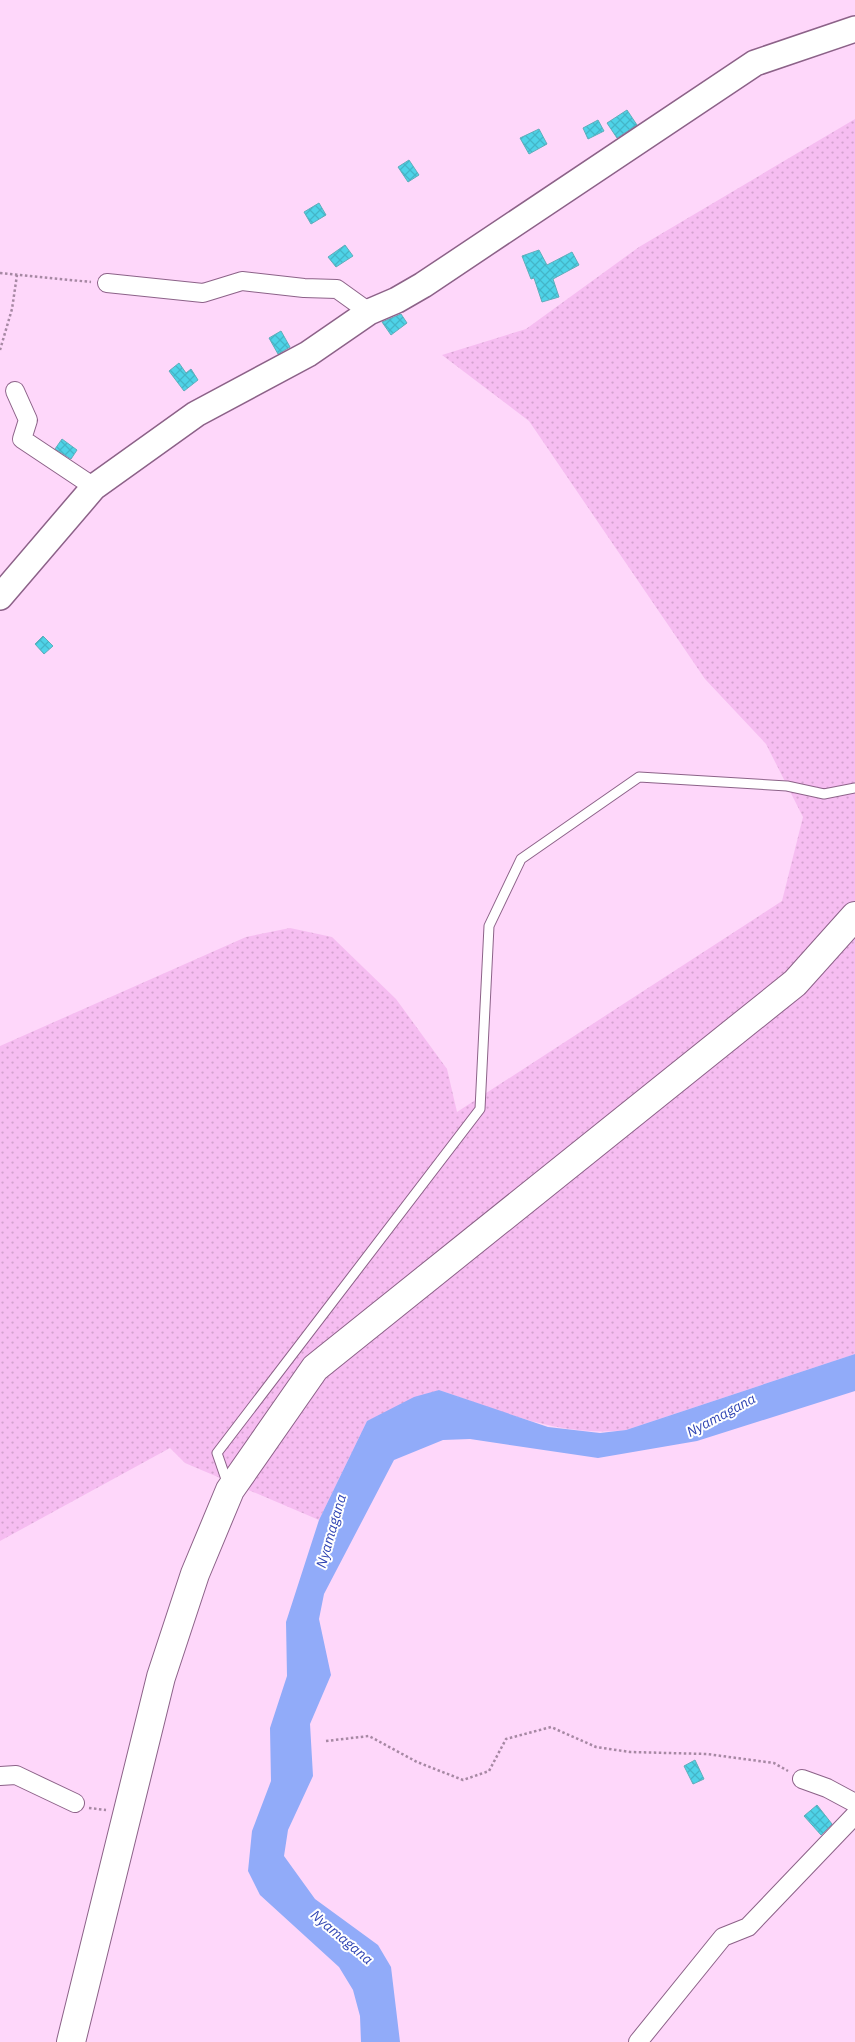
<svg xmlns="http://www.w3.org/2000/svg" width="855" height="2042" viewBox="0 0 855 2042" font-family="'IBM Plex Sans',sans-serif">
<defs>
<pattern id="grass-dots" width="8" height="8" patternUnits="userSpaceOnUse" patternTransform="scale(1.25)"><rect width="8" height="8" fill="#f6bdf1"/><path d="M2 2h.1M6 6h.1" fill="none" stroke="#d3a2cf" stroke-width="1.8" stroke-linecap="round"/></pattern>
<pattern id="building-cross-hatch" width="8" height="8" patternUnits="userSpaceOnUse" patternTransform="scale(1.25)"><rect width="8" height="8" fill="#4ed3e8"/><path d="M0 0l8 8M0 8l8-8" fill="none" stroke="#44b5c7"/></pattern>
</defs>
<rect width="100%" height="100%" fill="#fed7fa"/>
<path fill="url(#grass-dots)" d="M855 119V1354L626 1430C560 1438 501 1411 439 1390L367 1421 319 1520 185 1463 170 1448 0 1541V1046L246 937 290 928 332 937 396 999 447 1069 457 1112 782 901 803 817 766 744 705 679 529 421 442 355 526 329 639 247Z"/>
<polygon fill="#91abf9" points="855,1354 855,1391 697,1441 598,1458 470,1439 443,1440 394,1460 324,1594 319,1619 331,1675 310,1724 313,1776 288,1830 284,1856 315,1899 378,1945 391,1967 400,2042 361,2042 360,2016 353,1990 339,1967 260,1895 248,1871 252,1831 271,1781 270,1728 287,1676 286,1622 319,1520 367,1421 414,1397 439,1390 548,1427 600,1433 626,1430"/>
<g fill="url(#building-cross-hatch)" stroke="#61adba">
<polygon points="627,110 637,125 617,138 607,123"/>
<polygon points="598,120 604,131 588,139 583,128"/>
<polygon points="539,129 547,144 529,154 520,138"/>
<polygon points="409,160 419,175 408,182 398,167"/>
<polygon points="319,203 326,215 311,224 304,212"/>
<polygon points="345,245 353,256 336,267 328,257"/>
<polygon points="539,250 547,265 572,252 579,265 553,279 559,297 542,302 534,278 531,279 522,256"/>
<polygon points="401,314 407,323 391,335 382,322"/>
<polygon points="281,331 290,347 278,354 269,338"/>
<polygon points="179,363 186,373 191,369 198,380 184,391 169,371"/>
<polygon points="62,439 77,450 71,459 55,449"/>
<polygon points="43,636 53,646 44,654 35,644"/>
<polygon points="695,1760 704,1779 693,1784 684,1766"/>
<polygon points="817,1805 832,1824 821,1835 804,1816"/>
</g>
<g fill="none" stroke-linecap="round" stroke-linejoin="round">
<defs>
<polyline id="lane" points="228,1485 217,1453 480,1109 489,926 521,859 639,777 787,786 824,794 855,788"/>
<g id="street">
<polyline points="107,283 203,293 242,281 304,288 337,289 369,312"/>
<polyline points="15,391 28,420 22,439 94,487"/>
<polyline points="0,1776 16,1775 75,1803"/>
<polyline points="802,1779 827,1788 855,1803"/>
<polyline points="638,2042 723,1937 748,1927 855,1815"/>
</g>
<polyline id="secondary" points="0,597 94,487 196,414 308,354 369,312 397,300 423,285 755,63 855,29"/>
<polyline id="primary" points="71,2042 161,1677 195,1574 230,1490 315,1368 795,983 855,916"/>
</defs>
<use href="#lane" stroke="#8c6288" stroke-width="11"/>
<use href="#street" stroke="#8c6288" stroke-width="20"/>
<use href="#secondary" stroke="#8c6288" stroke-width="28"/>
<use href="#primary" stroke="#8c6288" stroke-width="30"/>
<g stroke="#a688a3" stroke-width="2.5" stroke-dasharray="2.5 2.5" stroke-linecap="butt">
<polyline points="0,273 91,282"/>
<polyline points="0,350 12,309 17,275"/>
<polyline points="326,1741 369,1736 417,1762 463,1780 489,1771 506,1739 551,1727 596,1747 630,1752 707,1754 774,1763 788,1771"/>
<polyline points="89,1808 106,1810"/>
</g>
<use href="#lane" stroke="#fff" stroke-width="9"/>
<use href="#street" stroke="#fff" stroke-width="18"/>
<use href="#secondary" stroke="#fff" stroke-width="25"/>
<use href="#primary" stroke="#fff" stroke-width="28"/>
</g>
<g text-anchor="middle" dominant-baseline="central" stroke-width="4" stroke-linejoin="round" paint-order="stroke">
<g font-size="14" font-style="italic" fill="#2f44b3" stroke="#fff">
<text transform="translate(721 1415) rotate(-28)">Nyamagana</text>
<text transform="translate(331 1531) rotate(-74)">Nyamagana</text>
<text transform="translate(342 1937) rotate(40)">Nyamagana</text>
</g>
</g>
</svg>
